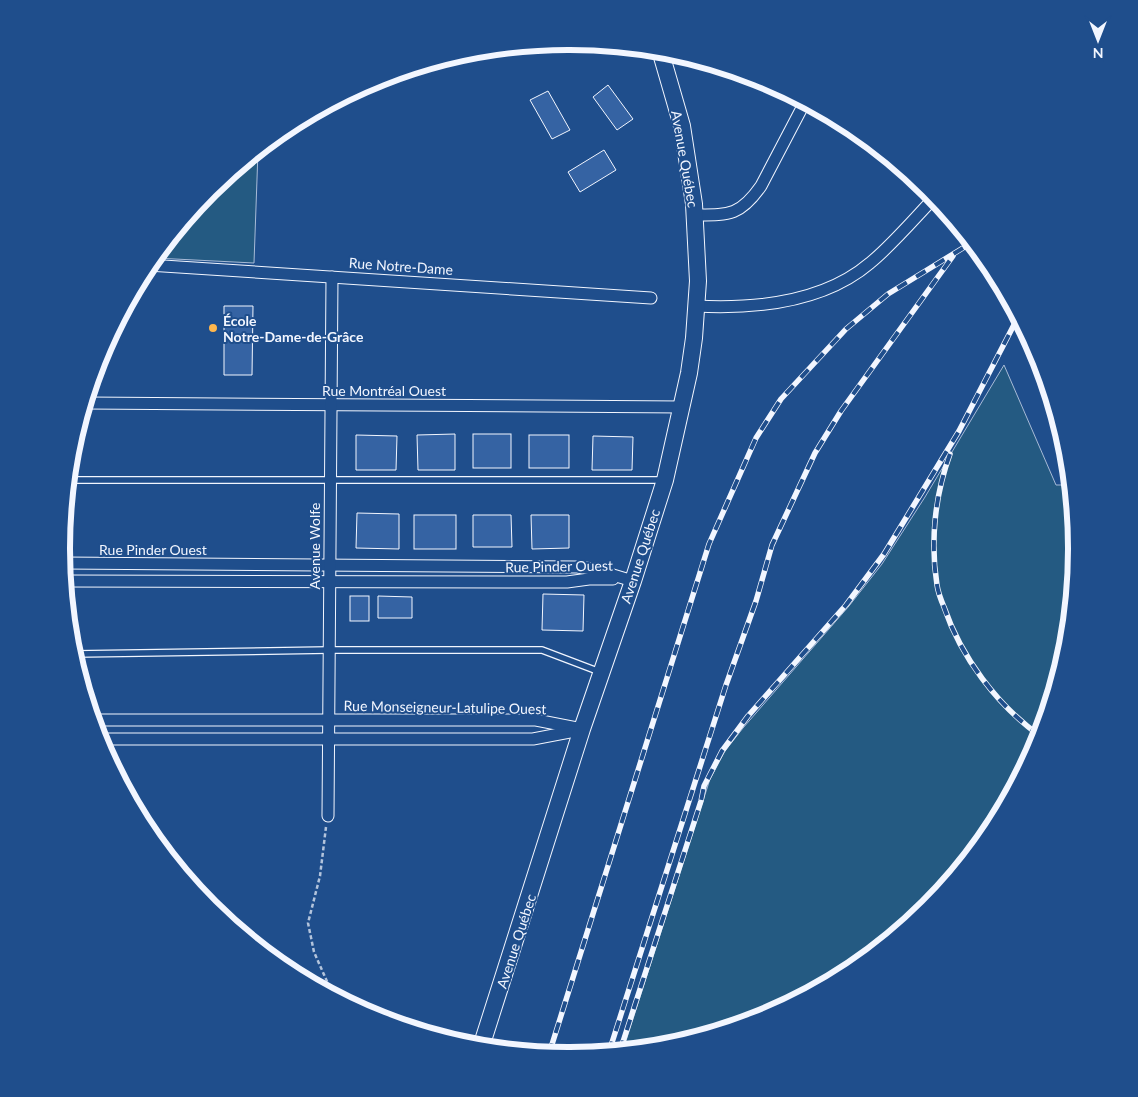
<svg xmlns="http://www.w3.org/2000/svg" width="1138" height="1097" viewBox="0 0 1138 1097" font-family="Lato,sans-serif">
<rect width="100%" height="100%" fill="#1f4e8c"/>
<g fill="#245a82" stroke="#a8bbd7">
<polygon points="258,151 254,263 155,258 211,190"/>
<polygon points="1004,365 1056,485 1070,485 1076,549 1066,648 1038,743 991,831 927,907 851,970 763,1017 668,1046 623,1050 710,779 725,751 743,728 849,606 882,564 925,497"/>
</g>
<g fill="#3563a3" stroke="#f2f6ff">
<polygon points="608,85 633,119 617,130 593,97"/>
<polygon points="548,91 570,130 552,139 530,100"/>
<polygon points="604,150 616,170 580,192 568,172"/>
<polygon points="224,306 253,306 252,375 224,375"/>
<polygon points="455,434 455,470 418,470 417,435"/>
<rect x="473" y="434" width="38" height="34"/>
<polygon points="356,435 397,436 396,470 356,470"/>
<rect x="529" y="435" width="40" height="33"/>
<polygon points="593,436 633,437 632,470 592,470"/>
<polygon points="357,513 399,514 399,549 356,548"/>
<rect x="414" y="515" width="42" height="34"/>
<polygon points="473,515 511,515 512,547 473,547"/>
<polygon points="531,515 569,515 569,548 532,549"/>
<polygon points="543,594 584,595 583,631 542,630"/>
<rect x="350" y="596" width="19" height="25"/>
<polygon points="378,596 412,597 412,618 378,618"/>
</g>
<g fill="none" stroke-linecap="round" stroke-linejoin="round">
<defs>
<g id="service">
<polyline points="69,480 663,480"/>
<polyline points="74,654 329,650 542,650 600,672"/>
</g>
<g id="minor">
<polyline points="515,47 549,45 569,41"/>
<path d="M695 215C729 215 740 216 761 186L805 102"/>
<polyline points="148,265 651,298"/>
<path d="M696 306C755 309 823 303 870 263 891 246 915 218 934 198"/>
<polyline points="86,403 682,407"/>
<polyline points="63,563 577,567 593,569 633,581"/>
<polyline points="65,581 567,582 589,579 613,579"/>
<polyline points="93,720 536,720 582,729"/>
<polyline points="99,739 533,739 575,731"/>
<polyline points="328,816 332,277"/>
</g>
<polyline id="secondary" points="481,1047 582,729 633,581 665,480 689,373 694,338 698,281 694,204 682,126 660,50"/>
</defs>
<use href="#service" stroke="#f2f6ff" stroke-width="8"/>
<use href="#minor" stroke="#f2f6ff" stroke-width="13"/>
<use href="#secondary" stroke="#f2f6ff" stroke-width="18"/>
<polyline stroke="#b3c4dc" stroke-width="2.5" stroke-dasharray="4 2.5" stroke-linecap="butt" points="326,827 320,876 308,923 314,952 333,995"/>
<use href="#service" stroke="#1f4e8c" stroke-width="5.5"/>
<use href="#minor" stroke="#1f4e8c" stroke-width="11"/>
<use href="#secondary" stroke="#1f4e8c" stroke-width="16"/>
<defs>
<g id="rail">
<path d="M950 454C935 495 930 542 937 585 938 592 941 600 944 607 961 657 997 705 1040 736"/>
<polyline points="620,1051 701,801 704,786 722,751 748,716 846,605 884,554 959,431 1018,317"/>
<polyline points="609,1052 726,685 756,601 772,545 815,453 841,411 953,256"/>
<polyline points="549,1054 709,544 756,438 781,399 846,329 888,294 971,243"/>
</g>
</defs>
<use href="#rail" stroke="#f2f6ff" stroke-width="5.5"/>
<use href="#rail" stroke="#1f4e8c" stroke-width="4" stroke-dasharray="11" stroke-linecap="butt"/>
</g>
<circle fill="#ffb74d" stroke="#1f4e8c" stroke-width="2" cx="213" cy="328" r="5"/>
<g text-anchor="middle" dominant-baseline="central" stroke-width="4" stroke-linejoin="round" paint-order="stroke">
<g font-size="14" fill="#f2f6ff" stroke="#1f4e8c">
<text transform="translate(685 159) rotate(80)">Avenue Québec</text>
<text transform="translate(401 266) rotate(4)">Rue Notre-Dame</text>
<text x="384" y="390">Rue Montréal Ouest</text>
<text transform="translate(314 546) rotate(-90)">Avenue Wolfe</text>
<text x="153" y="549">Rue Pinder Ouest</text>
<text transform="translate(640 556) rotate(-72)">Avenue Québec</text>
<text transform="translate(559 566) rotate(-1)">Rue Pinder Ouest</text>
<text transform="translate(445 707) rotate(1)">Rue Monseigneur-Latulipe Ouest</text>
<text transform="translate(516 941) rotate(-72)">Avenue Québec</text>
</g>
<g font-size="14" font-weight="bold" fill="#f2f6ff" stroke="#1f4e8c" text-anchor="start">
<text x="223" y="320">École<tspan x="223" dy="16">Notre-Dame-de-Grâce</tspan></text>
</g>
</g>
<path d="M0 0H1138V1097H0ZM568 50H570A498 498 0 0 1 1068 548V549A498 498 0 0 1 570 1047H568A498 498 0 0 1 70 549V548A498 498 0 0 1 568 50Z" fill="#1f4e8c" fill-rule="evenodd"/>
<path fill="none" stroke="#f2f6ff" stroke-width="6" d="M568 50H570A498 498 0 0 1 1068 548V549A498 498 0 0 1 570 1047H568A498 498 0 0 1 70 549V548A498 498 0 0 1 568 50Z"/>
<g transform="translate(1098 40) rotate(180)" stroke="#1f4e8c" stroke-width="4" paint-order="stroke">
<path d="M0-4L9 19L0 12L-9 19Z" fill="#f2f6ff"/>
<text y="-8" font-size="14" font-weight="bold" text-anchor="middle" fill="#f2f6ff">N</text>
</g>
</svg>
